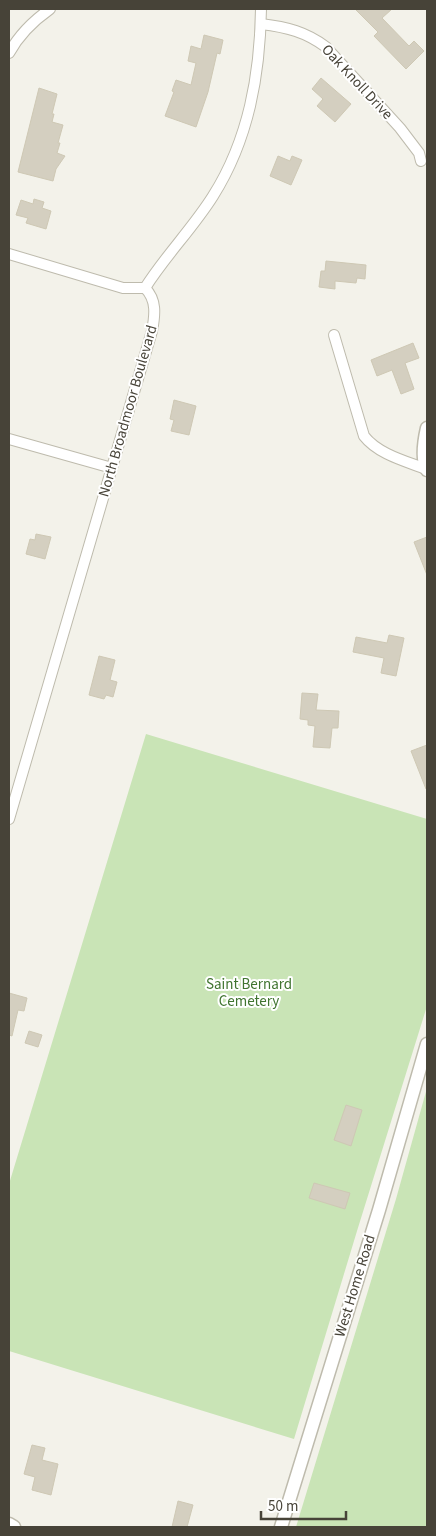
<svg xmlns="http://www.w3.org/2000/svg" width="436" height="1536" viewBox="0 0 436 1536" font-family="'Source Sans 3',sans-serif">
<rect width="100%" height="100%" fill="#f3f2ea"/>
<g fill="#c9e4b6">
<polygon points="146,734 427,819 427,1006 357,1231 294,1439 9,1351 9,1184"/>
<polygon points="427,1088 427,1527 296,1527 396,1199"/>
</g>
<g fill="#d4cfc0" stroke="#cec8b4">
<polygon points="355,9 392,9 382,18 409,46 414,41 424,51 406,69 374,36 378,32"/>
<polygon points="204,35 223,40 220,54 217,53 208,92 196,127 165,116 174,92 172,91 176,80 191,85 196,63 188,61 191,46 201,49"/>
<polygon points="321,78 351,104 335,122 317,106 323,99 312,89"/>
<polygon points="39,88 57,94 52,114 54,114 52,122 63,125 58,143 60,143 57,153 65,156 56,169 53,181 18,172"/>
<polygon points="278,156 290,161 292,156 302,160 291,185 270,176"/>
<polygon points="34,199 44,202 42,208 51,211 46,229 26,223 28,218 16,215 21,200 33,204"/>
<polygon points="326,261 366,265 365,279 357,278 356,283 335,281 335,289 319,287 321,271 325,271"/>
<polygon points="413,343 419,358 405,363 414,389 401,394 392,370 377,376 371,360"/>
<polygon points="174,400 196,406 189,435 171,431 174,420 170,419"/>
<polygon points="36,534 51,537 45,559 26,554 30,539 35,540"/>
<polygon points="427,537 427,575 414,542"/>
<polygon points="389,635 404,638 396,676 381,673 384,658 353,652 356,637 387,643"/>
<polygon points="99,656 115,660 110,680 117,682 113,697 106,695 104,699 89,695"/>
<polygon points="302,693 318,694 316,710 339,711 338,728 332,728 330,748 313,747 315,726 308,725 308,720 300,719"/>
<polygon points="427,745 427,788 426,789 411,751"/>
<polygon points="9,993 27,998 24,1011 18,1010 12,1036 9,1035"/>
<polygon points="29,1031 42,1035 38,1047 25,1043"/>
<polygon points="346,1105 362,1110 351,1146 334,1140"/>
<polygon points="314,1183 350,1193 345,1209 309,1198"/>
<polygon points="32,1445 45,1448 42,1460 58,1464 51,1495 32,1490 35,1477 24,1474"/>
<polygon points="178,1501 193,1505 187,1527 172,1527"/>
</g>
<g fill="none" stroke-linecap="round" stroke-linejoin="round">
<defs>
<g id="minor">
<path d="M261 24C287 27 306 32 326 47L400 128 419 153 421 161"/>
<path d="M9 53C19 35 33 21 50 9"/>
<polyline points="9,254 123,288 145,288"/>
<path d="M145 288C165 256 193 228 213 196 249 139 260 74 261 9"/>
<path d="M334 335 364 436C378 454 405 461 426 469"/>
<polyline points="9,439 112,468"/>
<path d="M9 819 152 331C155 315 157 300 145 288"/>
</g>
<g id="tertiary">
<path d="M427 428C424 441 421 458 427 470"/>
<polyline points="9,1524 14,1527"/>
<polyline points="281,1527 379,1210 427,1044"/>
</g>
</defs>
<use href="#minor" stroke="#bebbad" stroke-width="12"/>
<use href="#tertiary" stroke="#bebbad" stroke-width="15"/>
<use href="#minor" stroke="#fff" stroke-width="10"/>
<use href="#tertiary" stroke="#fff" stroke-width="12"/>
</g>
<g text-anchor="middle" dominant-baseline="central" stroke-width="4" stroke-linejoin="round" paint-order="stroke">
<g font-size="15" fill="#474338" stroke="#fff">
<text transform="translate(357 82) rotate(47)">Oak Knoll Drive</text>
<text transform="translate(128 411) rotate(-74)">North Broadmoor Boulevard</text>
<text transform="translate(355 1286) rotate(-73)">West Home Road</text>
</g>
<g font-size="15" fill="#407430" stroke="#fff">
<text x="249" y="984">Saint Bernard<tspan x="249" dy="17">Cemetery</tspan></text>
</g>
</g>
<rect width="436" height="1536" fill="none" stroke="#474338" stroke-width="20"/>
<path d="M261 1511v8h85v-8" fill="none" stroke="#474338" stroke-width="2.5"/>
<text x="268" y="1511" font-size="15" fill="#474338" stroke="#ffffff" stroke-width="4" paint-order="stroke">50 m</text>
</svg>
